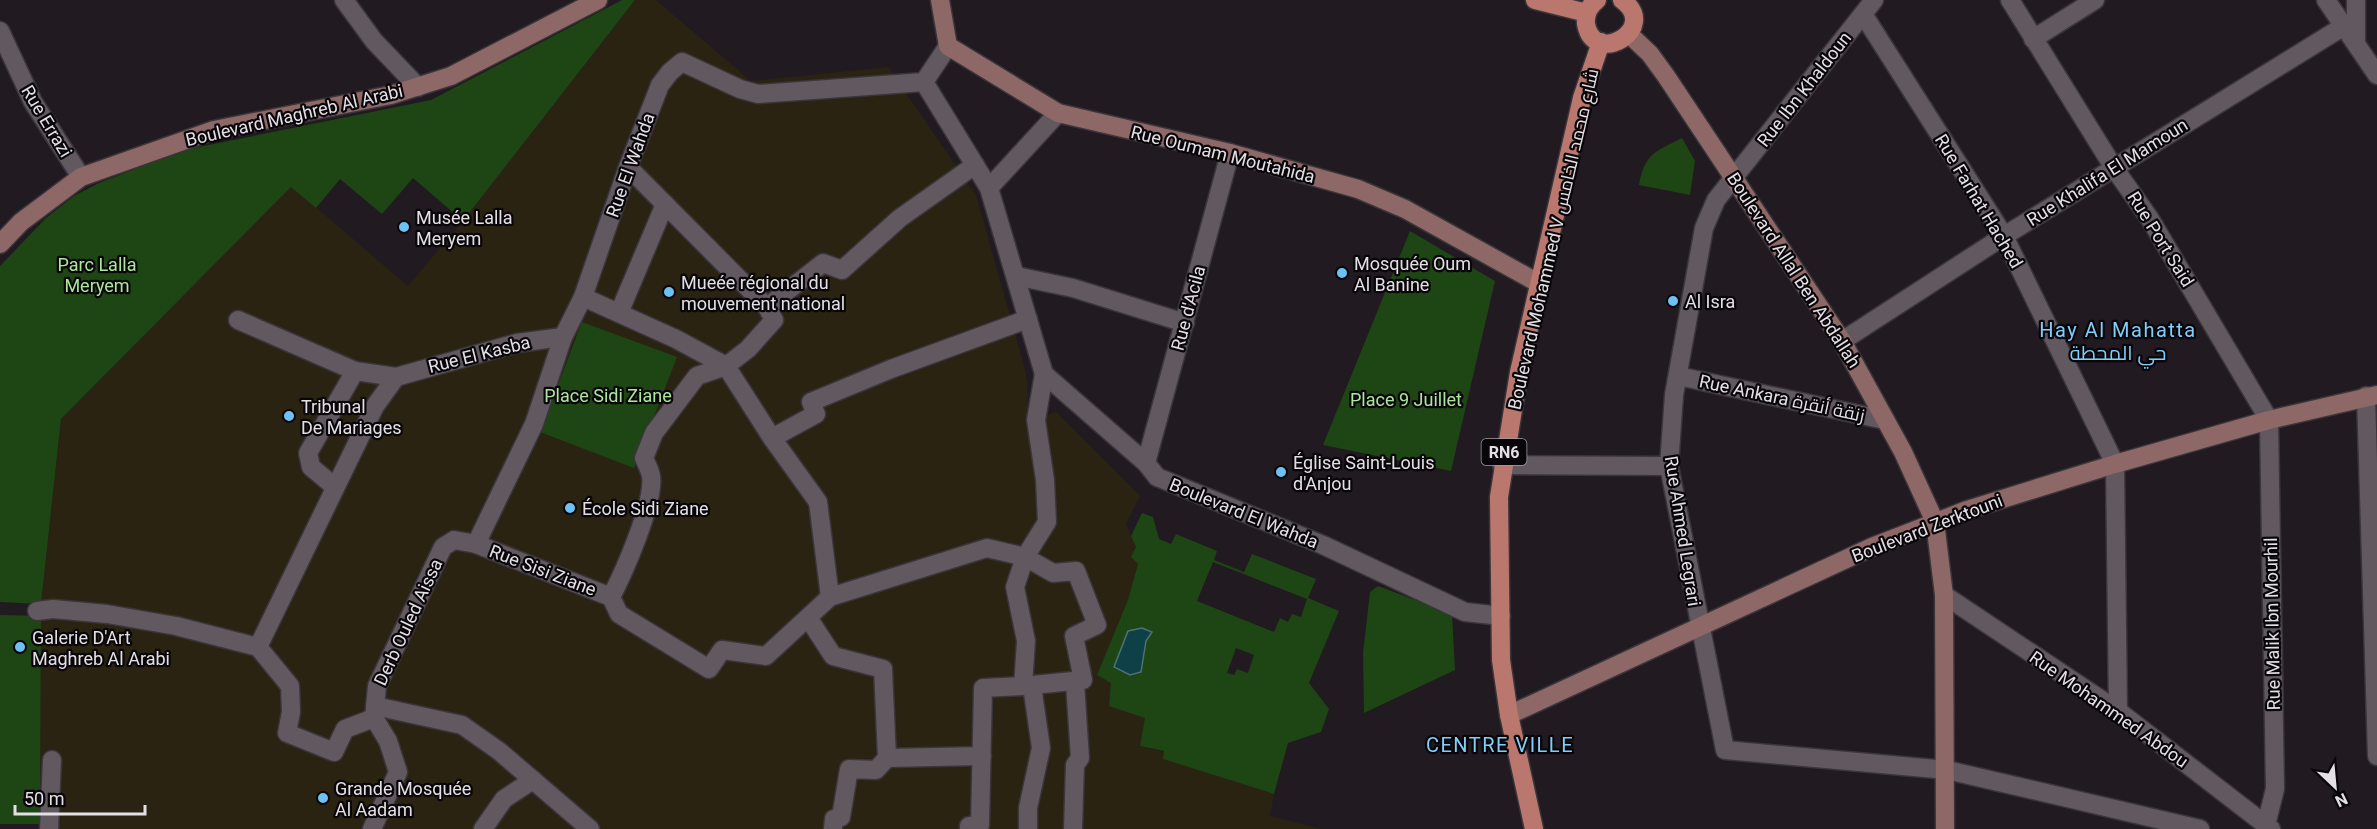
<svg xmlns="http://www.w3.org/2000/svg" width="2377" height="829" viewBox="0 0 2377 829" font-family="Roboto,Cairo,sans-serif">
<rect width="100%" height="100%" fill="#211a21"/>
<polygon fill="#2a2312" points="635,0 656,0 751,81 888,67 976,195 1026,373 1030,422 1056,412 1140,496 1126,524 1136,547 1131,557 1138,564 1111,683 1146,718 1140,746 1164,752 1164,759 1274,794 1270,816 1322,829 40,829 41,604 61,419 291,186 408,286 463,221"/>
<g fill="#1e4514" fill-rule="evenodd">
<polygon points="622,0 635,0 463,221 413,178 382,214 340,179 316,208 291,187 61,419 41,604 0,602 0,266 46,218 74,196 99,183 184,150 431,100"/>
<path d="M1682 138 1695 161 1690 195 1639 185C1645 153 1655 152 1682 138Z"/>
<polygon points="1410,231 1495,281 1451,471 1323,445"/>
<polygon points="582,322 677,357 634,468 540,432"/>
<path d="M1142 513 1153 517 1159 539 1171 544 1176 534 1217 551 1214 560 1244 572 1252 554 1316 579 1308 598 1339 611 1309 683 1329 709 1321 732 1288 743 1274 794 1163 759 1164 751 1140 746 1145 718 1109 706 1111 683 1097 675 1128 600 1138 564 1131 557 1136 547 1131 536ZM1213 562 1307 599 1301 617 1292 614 1288 622 1280 618 1274 632 1197 601ZM1236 648 1254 655 1248 673 1237 669 1234 675 1227 673Z"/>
<polygon points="1378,586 1452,614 1455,670 1364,713 1363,653 1370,592"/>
<polygon points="0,615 41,616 40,824 0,824"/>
</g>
<polygon fill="#0e4147" stroke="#4e7076" stroke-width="1.5" points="1142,628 1152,632 1146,641 1141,672 1130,675 1114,667 1128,631"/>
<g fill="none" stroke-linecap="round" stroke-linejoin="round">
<defs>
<g id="street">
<polyline points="344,0 374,41 418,87"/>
<polyline points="1874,0 1716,200 1704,228 1674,395 1669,466 1725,750 1947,770 2200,829"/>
<polyline points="2010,0 2114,168 2150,219 2269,420 2275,789 2266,825"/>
<polyline points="2326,0 2377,75"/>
<polyline points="1863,14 2004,236 2115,464 2118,711"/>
<polyline points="0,31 33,102 81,177"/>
<polyline points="2033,39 2095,0"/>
<polyline points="2356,43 2356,0"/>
<polyline points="924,82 989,188 1044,374 1146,463 1157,477 1323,545 1465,612 1501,616"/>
<polyline points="989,188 1058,113"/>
<polyline points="1016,276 1073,288 1185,323"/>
<polyline points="583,297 676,339 726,366 772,438 818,502 830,597"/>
<polyline points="767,307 823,263 842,270 900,218 975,165"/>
<polyline points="619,313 665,204"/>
<polyline points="238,320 355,371 396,377 517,343 563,337"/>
<polyline points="1842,341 2004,236 2344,26"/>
<polyline points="1678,376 1885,420"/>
<polyline points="2366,396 2377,756"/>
<polyline points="772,438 816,414 811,402 891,369 1028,319"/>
<polyline points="1146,463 1230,153"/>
<polyline points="1502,465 1669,466"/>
<polyline points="335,487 311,467 308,453 355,371"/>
<polyline points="476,544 534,424 563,337 583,297 628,167 660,85 670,72 682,62 740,89 758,94 924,82 948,46"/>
<polyline points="1944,595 2118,711 2271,829"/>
<polyline points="611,597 619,614 709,669 722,650 766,656 830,597 987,548 1025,557 1053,573 1076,571 1097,625 1074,636 1083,680 1023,686 1026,641 1015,587 1025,557 1047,522 1045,480 1036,420 1044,374"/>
<path d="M611 597C624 572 655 502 651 476 650 470 646 463 644 458L654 433 697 376 726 366 748 349 774 320 767 307 628 167"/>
<polyline points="37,611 53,609 107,614 176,626 258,647 290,686 291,712 287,733 334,752 345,729 374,718"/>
<polyline points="809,619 833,656 883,669 887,758"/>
<polyline points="258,647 375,406 396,377"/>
<polyline points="375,706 462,725 499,751 590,829"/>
<polyline points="49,829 52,760"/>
<polyline points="372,829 398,772 388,741 374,718 377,686 443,547 454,540 476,544 611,597"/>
<polyline points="483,829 504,799 533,780"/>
<polyline points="833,829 834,819 841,817 849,769 876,770 887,758 982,756"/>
<polyline points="969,829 969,826 980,825 983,688 1023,686"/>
<polyline points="1028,829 1028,808 1041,748 1032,686"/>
<polyline points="1073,829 1075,765 1080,758 1075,683"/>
</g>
<g id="secondary">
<polyline points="940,0 948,46 1058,113 1230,153 1358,189 1405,209 1540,284"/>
<polyline points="1629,34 1650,54 1666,76 1842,341 1903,452 1935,522 1944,595 1945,829"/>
<polyline points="0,244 21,222 81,177 214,130 391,95 451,76 598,0"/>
<polyline points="1509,715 1872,547 1967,510 2115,464 2269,420 2377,395"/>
</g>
<g id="primary">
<polyline points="1535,0 1587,13"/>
<path d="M1597 0C1589 6 1585 14 1586 24 1594 68 1661 28 1622 0"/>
<polyline points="1534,829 1509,715 1501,660 1499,497 1519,372 1582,98 1601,42"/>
</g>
</defs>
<use href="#street" stroke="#3a353a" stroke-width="21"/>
<use href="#secondary" stroke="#3a353a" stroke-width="21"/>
<use href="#primary" stroke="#3a353a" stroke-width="21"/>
<use href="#street" stroke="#615860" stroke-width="18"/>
<use href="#secondary" stroke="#8e6767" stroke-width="18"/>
<use href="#primary" stroke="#ba776e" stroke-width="18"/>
</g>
<g fill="#6dc2f3" stroke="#090609" stroke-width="2">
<circle cx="404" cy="227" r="6"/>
<circle cx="1342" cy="273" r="6"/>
<circle cx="669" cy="292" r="6"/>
<circle cx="1673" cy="301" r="6"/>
<circle cx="289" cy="416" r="6"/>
<circle cx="1281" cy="472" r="6"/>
<circle cx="570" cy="508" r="6"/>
<circle cx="20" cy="647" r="6"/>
<circle cx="323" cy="798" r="6"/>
</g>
<g text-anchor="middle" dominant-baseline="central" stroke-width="4.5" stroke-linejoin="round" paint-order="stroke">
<rect fill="#090609" stroke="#a29ea2" stroke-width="1.5" x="1481.5" y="439" width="45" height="26" rx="4.5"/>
<g font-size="16" font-weight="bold" fill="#e4dfe4">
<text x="1504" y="452">RN6</text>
</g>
<g font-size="18" fill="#e4dfe4" stroke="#090609">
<text transform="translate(1804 89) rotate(-52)">Rue Ibn Khaldoun</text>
<text transform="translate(294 115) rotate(-13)">Boulevard Maghreb Al Arabi</text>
<text transform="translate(47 121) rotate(59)">Rue Errazi</text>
<text transform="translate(1223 154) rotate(14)">Rue Oumam Moutahida</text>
<text transform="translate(630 165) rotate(-70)">Rue El Wahda</text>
<text transform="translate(2107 172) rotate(-32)">Rue Khalifa El Mamoun</text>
<text transform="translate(1979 201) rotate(59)">Rue Farhat Hached</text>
<text transform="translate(1553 239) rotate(-77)">Boulevard Mohammed V شارع محمد الخامس</text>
<text transform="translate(2161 239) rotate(58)">Rue Port Said</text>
<text transform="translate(1794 270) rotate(57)">Boulevard Allal Ben Abdallah</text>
<text transform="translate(1188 308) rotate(-75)">Rue d'Acila</text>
<text transform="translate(479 354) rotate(-14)">Rue El Kasba</text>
<text transform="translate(1782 398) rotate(12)">Rue Ankara زنقة أنقرة</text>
<text transform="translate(1244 513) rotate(22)">Boulevard El Wahda</text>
<text transform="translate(1927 528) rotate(-21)">Boulevard Zerktouni</text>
<text transform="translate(1683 531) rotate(81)">Rue Ahmed Legrari</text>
<text transform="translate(543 570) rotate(21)">Rue Sisi Ziane</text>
<text transform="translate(408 622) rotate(-65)">Derb Ouled Aissa</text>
<text transform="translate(2272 624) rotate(-91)">Rue Malik Ibn Mourhil</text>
<text transform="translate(2109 709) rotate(35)">Rue Mohammed Abdou</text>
</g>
<g font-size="18" fill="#e4dfe4" stroke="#090609" text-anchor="start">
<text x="416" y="217">Musée Lalla<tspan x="416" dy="21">Meryem</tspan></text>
<text x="1354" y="263">Mosquée Oum<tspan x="1354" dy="21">Al Banine</tspan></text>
<text x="681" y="282">Mueée régional du<tspan x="681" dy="21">mouvement national</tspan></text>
<text x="1685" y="301">Al Isra</text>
<text x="301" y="406">Tribunal<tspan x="301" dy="21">De Mariages</tspan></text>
<text x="1293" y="462">Église Saint-Louis<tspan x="1293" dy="21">d'Anjou</tspan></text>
<text x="582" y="508">École Sidi Ziane</text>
<text x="32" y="637">Galerie D'Art<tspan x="32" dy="21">Maghreb Al Arabi</tspan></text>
<text x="335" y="788">Grande Mosquée<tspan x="335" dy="21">Al Aadam</tspan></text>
</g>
<g font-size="18" fill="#aae69c" stroke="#090609">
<text x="97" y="264">Parc Lalla<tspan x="97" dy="21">Meryem</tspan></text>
<text x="608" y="395">Place Sidi Ziane</text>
<text x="1406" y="399">Place 9 Juillet</text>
</g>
<g font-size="20" letter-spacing="1.5" fill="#80cefb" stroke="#090609">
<text x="2118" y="330">Hay Al Mahatta<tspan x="2118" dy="23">حي المحطة</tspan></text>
<text x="1500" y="745">CENTRE VILLE</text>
</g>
</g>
<g transform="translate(2335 787) rotate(154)" stroke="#090609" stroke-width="4.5" paint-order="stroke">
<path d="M0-4.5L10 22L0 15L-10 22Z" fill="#e4dfe4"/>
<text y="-9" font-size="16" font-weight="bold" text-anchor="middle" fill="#e4dfe4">N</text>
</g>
<path d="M15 805v9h130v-9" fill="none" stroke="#e4dfe4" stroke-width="3"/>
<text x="24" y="805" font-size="18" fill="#e4dfe4" stroke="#090609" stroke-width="4.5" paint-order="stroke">50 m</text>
</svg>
